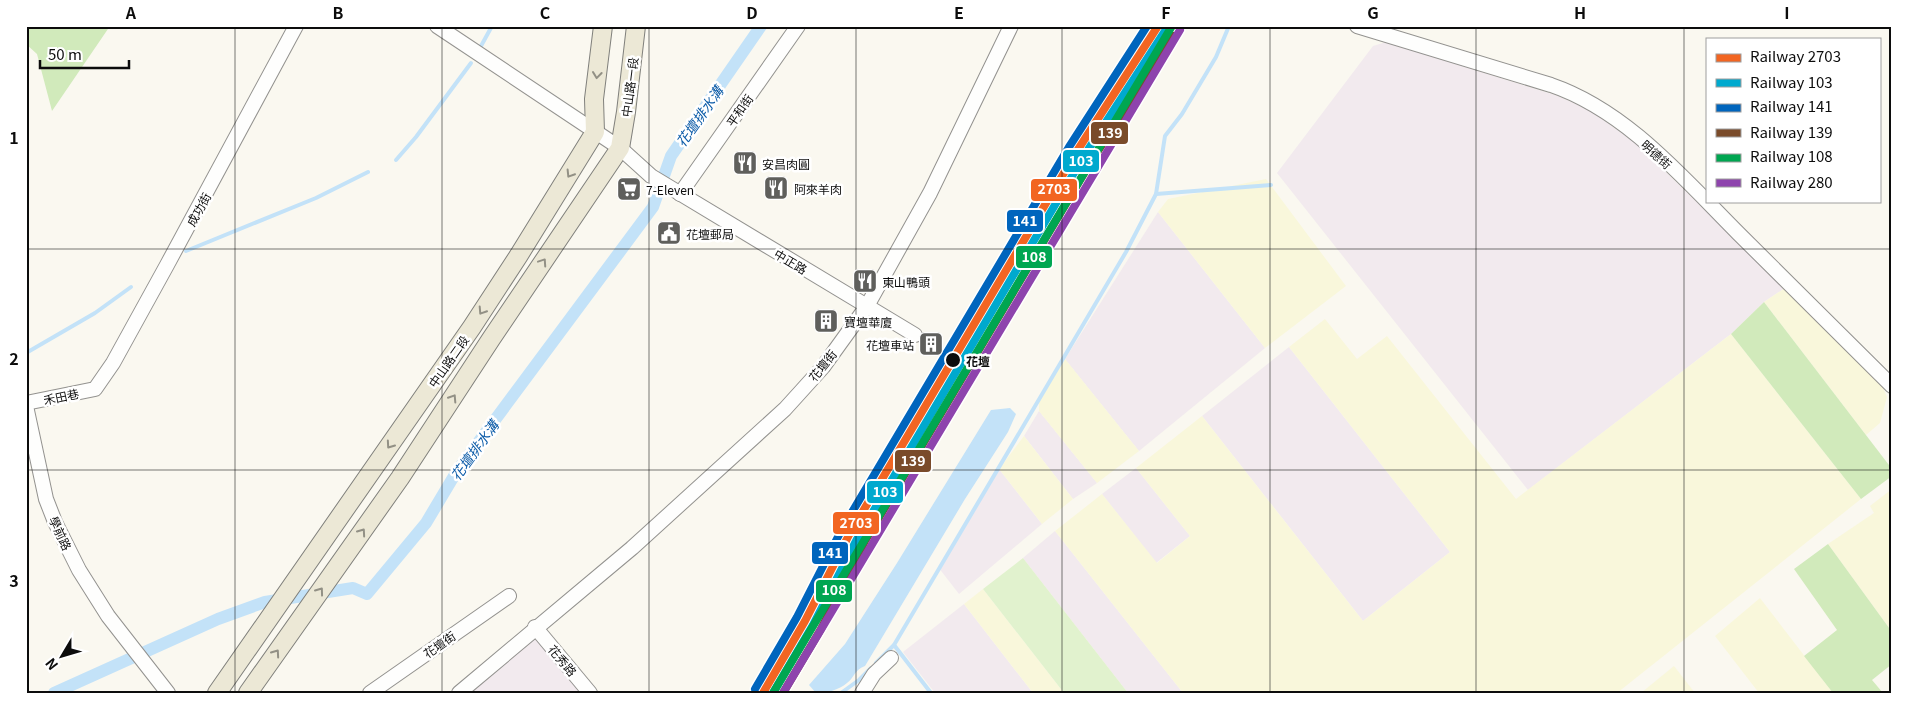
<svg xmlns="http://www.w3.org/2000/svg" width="1918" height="719" viewBox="0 0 1918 719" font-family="Georgia,'Noto Sans TC',serif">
<rect width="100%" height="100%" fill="#faf8f0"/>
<g fill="#f2eaee">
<polygon points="1386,42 1558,96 1591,111 1638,145 1785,288 1764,302 1731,334 1528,490 1277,173 1373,46"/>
<polygon points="1158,212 1265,348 1139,451 1065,359"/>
<polygon points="1289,347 1450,552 1363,621 1202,416"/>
<polygon points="1039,411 1097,483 1073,499 1024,436"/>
<polygon points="1136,468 1190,536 1156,563 1102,494"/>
<polygon points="999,469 1042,524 959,594 938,567"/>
<polygon points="1055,531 1183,693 1128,693 1023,558"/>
<polygon points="964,604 1033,693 935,693 903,652"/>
<polygon points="535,636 583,693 463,693"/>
</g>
<g fill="#f9f7db">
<polygon points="1266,179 1346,286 1265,348 1158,212 1168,199"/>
<polygon points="1785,288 1881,383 1887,397 1880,423 1866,435 1764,302"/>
<polygon points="1325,319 1357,359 1387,336 1516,499 1731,334 1861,499 1617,693 1183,693 1055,531 1102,494 1157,563 1190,536 1136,468 1202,416 1363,621 1450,552 1289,347"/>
<polygon points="1065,359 1139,451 1097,483 1039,411 1039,401"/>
<polygon points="1024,436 1073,499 1042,524 999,469"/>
<polygon points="1892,489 1892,632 1828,544 1874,513 1870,506"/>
<polygon points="983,589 1064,693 1033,693 964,604"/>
<polygon points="1760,598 1833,693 1759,693 1715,636"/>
<polygon points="1674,666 1695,693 1641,693"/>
</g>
<polygon fill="#e1f2ce" points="1023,558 1128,693 1064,693 983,589"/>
<g fill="#d1eabb">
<polygon points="26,26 110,26 52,111 37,54 26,44"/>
<polygon points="1764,302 1892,469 1892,476 1861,499 1731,334"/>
<polygon points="1828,544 1892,632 1892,664 1872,680 1883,693 1833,693 1804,656 1837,630 1794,569"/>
</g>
<path fill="#c3e2f8" d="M1010 408 1016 414 1008 432 965 499 865 666C855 669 854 678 847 683 839 690 826 693 816 693L809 685 845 644 897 563 991 410Z"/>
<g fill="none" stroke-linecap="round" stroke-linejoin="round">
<g stroke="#c3e2f8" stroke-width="4">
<polyline points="481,46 492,26"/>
<polyline points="396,160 416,137 471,63"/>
<polyline points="1156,194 1165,136 1182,114 1216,57 1229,26"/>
<polyline points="186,251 316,198 368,172"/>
<polyline points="26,353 95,313 131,287"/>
<polyline points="894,645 931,693"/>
<polyline points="876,663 894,645 1126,252 1156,194 1271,185"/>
<polyline points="841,693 859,680 871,668"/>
</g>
<polyline stroke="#c3e2f8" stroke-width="12" points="54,693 218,619 265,602 353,588 367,594 426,523 457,471 653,207 671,156 761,26"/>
<defs>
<g id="minor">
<polyline points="437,26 620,148 651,176 915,335"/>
<path d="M1357 26 1551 85C1627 111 1684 179 1739 234 1790 284 1841 335 1892 386"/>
<polyline points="680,194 798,26"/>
<polyline points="26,403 95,389 113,363 167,265 296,26"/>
<polyline points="26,406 46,499 55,522 79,570 108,616 168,693"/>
<polyline points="535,627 590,693"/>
<polyline points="370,693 509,596"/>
<polyline points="459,693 632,548 785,409 823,367 867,306 930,193 1011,26"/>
<polyline points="862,693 874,674 891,658"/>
</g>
<g id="major">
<polyline points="217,693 472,327 519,255 595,132 594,99 603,26"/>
<polyline points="248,693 400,478 491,339 620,148 626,112 636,26"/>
</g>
</defs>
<use href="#minor" stroke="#93928f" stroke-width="16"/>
<use href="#major" stroke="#80807c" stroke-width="20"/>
<use href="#minor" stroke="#fefefd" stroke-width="14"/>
<use href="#major" stroke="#ece8d6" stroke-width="18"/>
<polyline stroke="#d8c3c2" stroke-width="4" points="761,693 807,592"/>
<defs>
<polyline id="rail-1" points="763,693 805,621 850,533 1077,151 1158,26"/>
<polyline id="rail-2" points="773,693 813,625 858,537 1084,156 1165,31"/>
<polyline id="rail-3" points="755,689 797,617 842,529 1069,147 1147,26"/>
<polyline id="rail-4" points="783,693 821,629 865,541 1092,160 1173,36"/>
<polyline id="rail-5" points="773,693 1172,26"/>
<polyline id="rail-6" points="783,693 1180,30"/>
</defs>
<use href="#rail-1" stroke="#fff" stroke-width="11"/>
<use href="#rail-2" stroke="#fff" stroke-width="11"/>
<use href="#rail-3" stroke="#fff" stroke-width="11"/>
<use href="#rail-4" stroke="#fff" stroke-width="11"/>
<use href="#rail-5" stroke="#fff" stroke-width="11"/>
<use href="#rail-6" stroke="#fff" stroke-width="11"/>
<use href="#rail-1" stroke="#f26522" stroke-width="8"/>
<use href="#rail-2" stroke="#00a9ce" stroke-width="8"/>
<use href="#rail-3" stroke="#0065bd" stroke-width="8"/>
<use href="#rail-4" stroke="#7a4b2a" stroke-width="8"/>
<use href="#rail-5" stroke="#00a651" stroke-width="8"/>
<use href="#rail-6" stroke="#8e44ad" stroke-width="8"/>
</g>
<defs><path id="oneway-chevron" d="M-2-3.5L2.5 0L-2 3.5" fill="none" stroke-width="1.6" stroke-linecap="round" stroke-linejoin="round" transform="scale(1.25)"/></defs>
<g stroke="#929085">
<use href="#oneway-chevron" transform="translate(597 75) rotate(97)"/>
<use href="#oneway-chevron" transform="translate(570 174) rotate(122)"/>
<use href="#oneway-chevron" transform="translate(543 262) rotate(-56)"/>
<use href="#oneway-chevron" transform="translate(482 311) rotate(123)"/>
<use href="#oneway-chevron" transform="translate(453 398) rotate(-57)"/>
<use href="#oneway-chevron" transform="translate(390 445) rotate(125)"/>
<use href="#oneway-chevron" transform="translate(362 532) rotate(-55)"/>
<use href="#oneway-chevron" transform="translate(320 591) rotate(-54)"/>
<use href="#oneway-chevron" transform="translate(276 653) rotate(-55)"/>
</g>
<path fill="none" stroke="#0c0c0c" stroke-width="1" stroke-opacity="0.55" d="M235 26V693M442 26V693M649 26V693M856 26V693M1062 26V693M1270 26V693M1476 26V693M1684 26V693M26 249H1892M26 470H1892"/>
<defs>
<symbol id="restaurant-square" viewBox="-11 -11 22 22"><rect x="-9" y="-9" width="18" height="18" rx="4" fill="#5f5f5c" stroke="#fff"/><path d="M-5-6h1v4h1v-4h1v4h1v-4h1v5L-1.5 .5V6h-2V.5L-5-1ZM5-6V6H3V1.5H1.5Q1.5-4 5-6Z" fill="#fff"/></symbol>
<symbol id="supermarket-square" viewBox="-11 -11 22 22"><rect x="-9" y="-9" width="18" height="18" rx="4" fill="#5f5f5c" stroke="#fff"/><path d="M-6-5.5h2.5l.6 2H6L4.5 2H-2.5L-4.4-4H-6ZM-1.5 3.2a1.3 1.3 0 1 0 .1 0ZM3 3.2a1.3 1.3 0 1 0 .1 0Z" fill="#fff"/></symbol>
<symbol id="civic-square" viewBox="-11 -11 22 22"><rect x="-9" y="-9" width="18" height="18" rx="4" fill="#5f5f5c" stroke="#fff"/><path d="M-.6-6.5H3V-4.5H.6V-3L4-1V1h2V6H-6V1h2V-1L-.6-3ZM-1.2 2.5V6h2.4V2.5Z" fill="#fff"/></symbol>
<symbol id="building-square" viewBox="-11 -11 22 22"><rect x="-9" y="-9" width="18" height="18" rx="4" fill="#5f5f5c" stroke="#fff"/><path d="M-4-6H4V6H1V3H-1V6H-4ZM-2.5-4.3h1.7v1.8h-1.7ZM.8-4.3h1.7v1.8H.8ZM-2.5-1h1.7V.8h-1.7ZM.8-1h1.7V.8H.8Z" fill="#fff"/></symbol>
</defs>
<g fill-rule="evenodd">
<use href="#restaurant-square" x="731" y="149" width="28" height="28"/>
<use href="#restaurant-square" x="762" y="174" width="28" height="28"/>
<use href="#supermarket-square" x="615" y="175" width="28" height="28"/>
<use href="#civic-square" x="655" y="219" width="28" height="28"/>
<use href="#restaurant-square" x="851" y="267" width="28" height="28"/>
<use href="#building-square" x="812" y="307" width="28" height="28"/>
<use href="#building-square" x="917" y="330" width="28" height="28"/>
</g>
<circle fill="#0c0c0c" stroke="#fff" stroke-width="2" cx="953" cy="360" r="8"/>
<g text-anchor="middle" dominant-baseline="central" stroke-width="5" stroke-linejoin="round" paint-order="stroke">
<g font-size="12" fill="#0c0c0c" stroke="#fff">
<text transform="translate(629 87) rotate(-83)">中山路一段</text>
<text transform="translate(739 110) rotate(-55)">平和街</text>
<text transform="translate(1657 154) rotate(42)">明德街</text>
<text transform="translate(198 209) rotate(-61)">成功街</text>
<text transform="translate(791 261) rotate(31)">中正路</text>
<text transform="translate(448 361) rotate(-55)">中山路二段</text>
<text transform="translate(822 365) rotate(-51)">花壇街</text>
<text transform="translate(61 396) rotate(-12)">禾田巷</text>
<text transform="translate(61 533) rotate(65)">學前路</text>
<text transform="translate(439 644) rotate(-35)">花壇街</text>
<text transform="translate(563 660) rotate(50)">花秀路</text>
</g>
<g font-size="12" fill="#0c0c0c" stroke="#fff" text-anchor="start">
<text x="762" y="163">安昌肉圓</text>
<text x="794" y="188">阿來羊肉</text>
<text x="646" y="189">7-Eleven</text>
<text x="686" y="233">花壇郵局</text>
<text x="882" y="281">東山鴨頭</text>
<text x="844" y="321">寶壇華廈</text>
<text x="914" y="344" text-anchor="end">花壇車站</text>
</g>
<g font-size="12" font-weight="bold" fill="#0c0c0c" stroke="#fff" text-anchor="start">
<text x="966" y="360">花壇</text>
</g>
<g font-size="14" font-style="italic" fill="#0b5ba8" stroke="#fff">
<text transform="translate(699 116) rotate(-55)">花壇排水溝</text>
<text transform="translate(474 450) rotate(-54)">花壇排水溝</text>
</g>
</g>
<g stroke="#fff" stroke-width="2">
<rect x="1090" y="121" width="39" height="24" rx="5" fill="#7a4b2a"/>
<rect x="1062" y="149" width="38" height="24" rx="5" fill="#00a9ce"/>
<rect x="1030" y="178" width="48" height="24" rx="5" fill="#f26522"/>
<rect x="1006" y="209" width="38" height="24" rx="5" fill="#0065bd"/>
<rect x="1015" y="245" width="38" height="24" rx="5" fill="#00a651"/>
<rect x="894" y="449" width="38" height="24" rx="5" fill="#7a4b2a"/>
<rect x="866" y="480" width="38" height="24" rx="5" fill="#00a9ce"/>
<rect x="832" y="511" width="48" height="24" rx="5" fill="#f26522"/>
<rect x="811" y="541" width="38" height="24" rx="5" fill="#0065bd"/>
<rect x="815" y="579" width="38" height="24" rx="5" fill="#00a651"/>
</g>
<g font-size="14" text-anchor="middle" font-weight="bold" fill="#fff">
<text x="1110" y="138">139</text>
<text x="1081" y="166">103</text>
<text x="1054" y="194">2703</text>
<text x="1025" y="226">141</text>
<text x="1034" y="262">108</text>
<text x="913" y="466">139</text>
<text x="885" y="497">103</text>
<text x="856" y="528">2703</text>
<text x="830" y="558">141</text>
<text x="834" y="595">108</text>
</g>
<rect width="1918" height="719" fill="none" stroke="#ffffff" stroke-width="55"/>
<rect x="1706" y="38" width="175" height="165" fill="#ffffff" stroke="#9e9e9e"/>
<rect x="1716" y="54" width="25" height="8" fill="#f26522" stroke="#9e9e9e"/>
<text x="1750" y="62" font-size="15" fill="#0c0c0c">Railway 2703</text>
<rect x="1716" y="79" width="25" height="8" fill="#00a9ce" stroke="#9e9e9e"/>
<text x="1750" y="88" font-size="15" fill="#0c0c0c">Railway 103</text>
<rect x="1716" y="104" width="25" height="8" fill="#0065bd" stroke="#9e9e9e"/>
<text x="1750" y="112" font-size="15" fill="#0c0c0c">Railway 141</text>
<rect x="1716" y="129" width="25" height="8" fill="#7a4b2a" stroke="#9e9e9e"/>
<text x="1750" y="138" font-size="15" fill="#0c0c0c">Railway 139</text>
<rect x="1716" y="154" width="25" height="8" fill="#00a651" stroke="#9e9e9e"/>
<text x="1750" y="162" font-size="15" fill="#0c0c0c">Railway 108</text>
<rect x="1716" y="179" width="25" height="8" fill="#8e44ad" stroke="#9e9e9e"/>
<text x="1750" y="188" font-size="15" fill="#0c0c0c">Railway 280</text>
<g transform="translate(62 656) rotate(232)" stroke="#ffffff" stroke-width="4" paint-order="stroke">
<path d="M0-4L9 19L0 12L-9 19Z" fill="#0c0c0c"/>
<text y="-8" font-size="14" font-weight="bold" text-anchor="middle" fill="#0c0c0c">N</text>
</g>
<path d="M40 60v8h89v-8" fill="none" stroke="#0c0c0c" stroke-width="2.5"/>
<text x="48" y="60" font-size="15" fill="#0c0c0c" stroke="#ffffff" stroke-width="4" paint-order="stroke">50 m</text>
<rect x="28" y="28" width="1862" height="664" fill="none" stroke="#0c0c0c" stroke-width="2"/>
<g font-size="16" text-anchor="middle" font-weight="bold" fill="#0c0c0c">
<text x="131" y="19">A</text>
<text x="338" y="19">B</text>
<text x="545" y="19">C</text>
<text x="752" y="19">D</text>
<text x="959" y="19">E</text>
<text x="1166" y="19">F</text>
<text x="1373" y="19">G</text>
<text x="1580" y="19">H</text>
<text x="1787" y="19">I</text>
<text x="14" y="144">1</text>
<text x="14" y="365">2</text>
<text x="14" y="587">3</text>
</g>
</svg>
